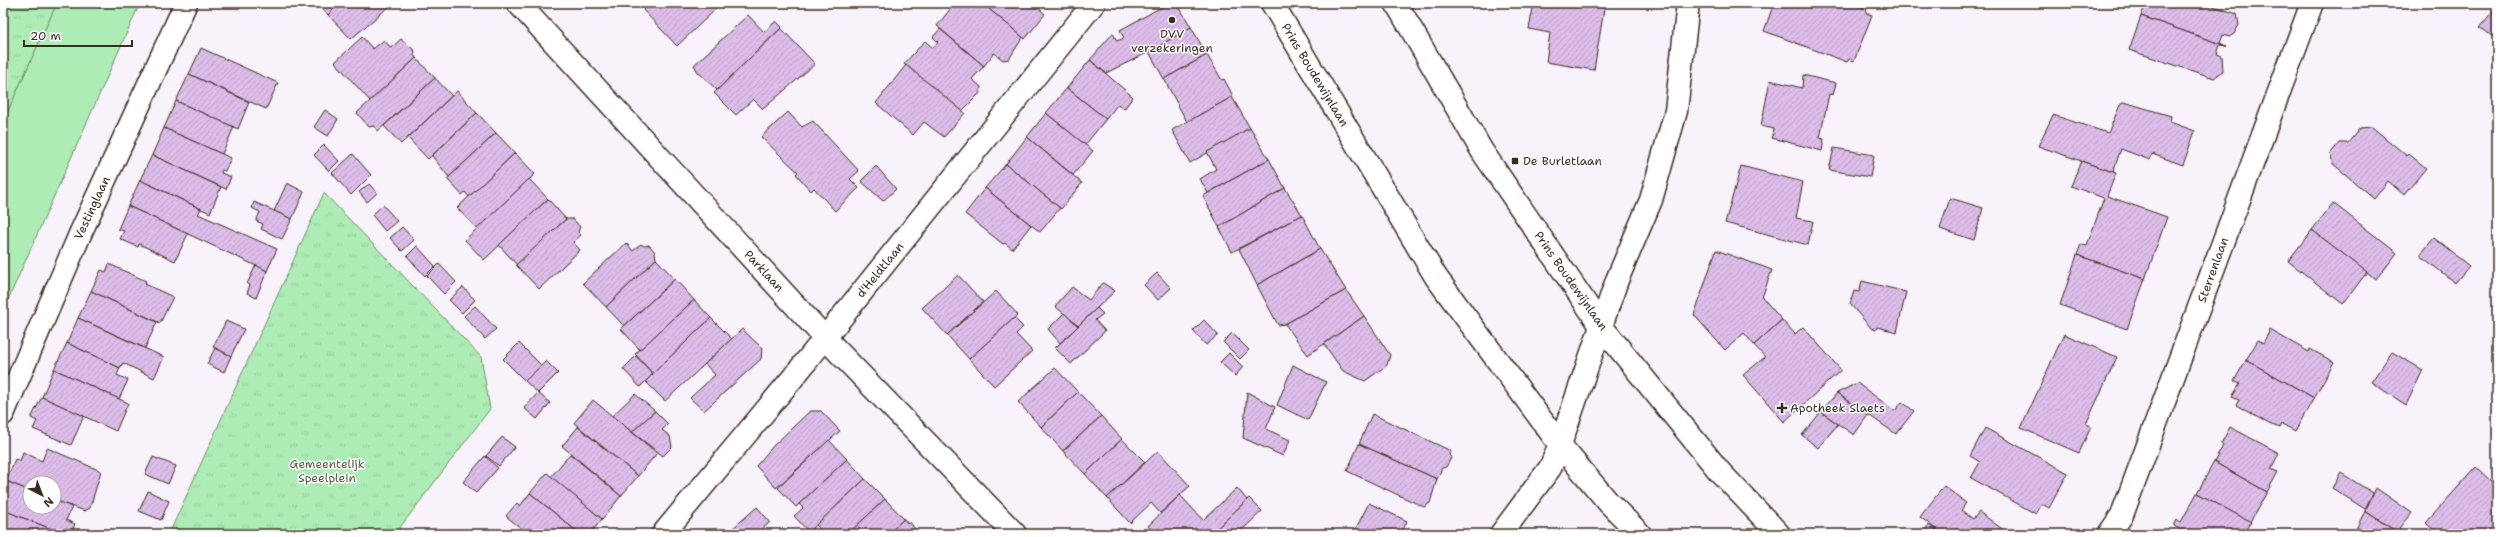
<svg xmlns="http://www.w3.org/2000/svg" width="2500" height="537" viewBox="0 0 2500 537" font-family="'Shantell Sans',sans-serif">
<defs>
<pattern id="park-tufts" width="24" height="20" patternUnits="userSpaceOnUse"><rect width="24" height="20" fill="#adedb5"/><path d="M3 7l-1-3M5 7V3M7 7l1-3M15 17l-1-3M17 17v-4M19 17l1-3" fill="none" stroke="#96cb9b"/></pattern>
<pattern id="building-hatch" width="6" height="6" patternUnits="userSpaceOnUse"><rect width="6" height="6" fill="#ddbdea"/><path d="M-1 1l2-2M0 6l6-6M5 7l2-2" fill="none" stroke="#bfa3c8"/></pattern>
</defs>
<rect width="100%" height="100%" fill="#f8f2fb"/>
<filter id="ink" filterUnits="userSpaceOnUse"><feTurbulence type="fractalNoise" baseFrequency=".025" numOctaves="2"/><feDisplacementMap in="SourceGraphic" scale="8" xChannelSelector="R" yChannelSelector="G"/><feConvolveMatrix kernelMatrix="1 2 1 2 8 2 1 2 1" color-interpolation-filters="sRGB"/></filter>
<g filter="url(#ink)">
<g fill="url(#park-tufts)" stroke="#748c6a">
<polygon points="3,3 57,3 3,122"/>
<polygon points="324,193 481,357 490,409 395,534 169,534"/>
</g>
<polygon fill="#adedb5" stroke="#748c6a" points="57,3 140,3 3,311 3,122"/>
<g fill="url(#building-hatch)" stroke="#3b2a1e">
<polygon points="317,3 340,3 328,15"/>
<polygon points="340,3 393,3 351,39 328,15"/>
<polygon points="651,3 719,3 714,7 716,9 677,46 643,10"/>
<polygon points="955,3 982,3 1023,37 1009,59 1003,60 994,53 984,66 937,26"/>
<polygon points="982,3 1033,3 1045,14 1025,39"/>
<polygon points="1169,3 1177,3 1191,27 1149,52 1106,73 1090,60 1113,33 1117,41 1124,38 1120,30"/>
<polygon points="1534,3 1605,3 1594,70 1546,62 1550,33 1529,29"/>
<polygon points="1774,3 1850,3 1867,9 1866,13 1872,15 1854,61 1849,59 1847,62 1764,31"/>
<polygon points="2146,3 2205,3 2237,14 2239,25 2234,34 2229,37 2223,35 2220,43 2226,46 2141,16"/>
<polygon points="2497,6 2497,40 2480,27"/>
<polygon points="748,15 764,32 776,21 782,27 717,90 698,72 694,65"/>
<polygon points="2141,16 2226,46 2220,45 2217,54 2222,56 2223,71 2214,78 2129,50"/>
<polygon points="1191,27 1207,55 1164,79 1149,52"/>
<polygon points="781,28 815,64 763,109 753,99 736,115 714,93"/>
<polygon points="940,29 984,66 972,79 981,87 980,93 962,111 904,64 925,41 933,48 938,42 933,37"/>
<polygon points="362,37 373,49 384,40 391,48 401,39 415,51 414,55 416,58 370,101 335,62"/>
<polygon points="201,48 278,83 266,109 189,74"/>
<polygon points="1207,55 1222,80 1224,79 1232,94 1232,97 1187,122 1164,79"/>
<polygon points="416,58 435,78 378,131 374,126 369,127 357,113"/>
<polygon points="1090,60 1133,97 1124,109 1118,104 1106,119 1067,88"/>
<polygon points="906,65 965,113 944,137 924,122 913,135 876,103"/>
<polygon points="189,74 249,102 238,129 176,101"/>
<polygon points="1803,75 1836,83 1833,95 1829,94 1820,138 1824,139 1822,151 1772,138 1774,129 1761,126 1770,80 1802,88"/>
<polygon points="435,78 452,96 401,144 384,126"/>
<polygon points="1067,88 1106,119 1085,145 1046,113"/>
<polygon points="457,91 477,113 428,159 408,138"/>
<polygon points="1232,97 1250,128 1190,163 1172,130"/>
<polygon points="176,101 234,127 222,154 164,128"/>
<polygon points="2124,102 2171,116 2170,122 2195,131 2183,165 2152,154 2150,160 2121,149 2113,172 2038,146 2053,115 2108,133 2120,105"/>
<polygon points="325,110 338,119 328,136 314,127"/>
<polygon points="788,112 802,127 813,121 859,171 850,179 859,188 835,211 814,188 811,191 796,174 798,172 761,137"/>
<polygon points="477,113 496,133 449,177 432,156"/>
<polygon points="1046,113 1093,151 1073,175 1027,137"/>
<polygon points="2372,127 2407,156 2409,154 2426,168 2404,195 2388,181 2374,199 2331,162 2332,160 2330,154 2339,143 2348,143 2360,128"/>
<polygon points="164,128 231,158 225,171 222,170 221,173 231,177 226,189 152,155"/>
<polygon points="1250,128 1269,159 1208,193 1200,179 1216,169 1207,152"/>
<polygon points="496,133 515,153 469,197 465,192 462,195 447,179"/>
<polygon points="1027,137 1082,183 1061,209 1006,164"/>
<polygon points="324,145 339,161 329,171 314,155"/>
<polygon points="1834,148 1874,155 1870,177 1829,170"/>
<polygon points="515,153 535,174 477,229 457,208"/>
<polygon points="353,154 371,175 351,195 332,173"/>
<polygon points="152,155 221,187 210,213 140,180"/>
<polygon points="1269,159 1285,188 1219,227 1203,196"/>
<polygon points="2081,161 2116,173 2107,196 2167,217 2145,279 2077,255 2081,244 2087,245 2104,198 2071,186"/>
<polygon points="1006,164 1060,208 1040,232 985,188"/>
<polygon points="876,166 896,189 883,201 861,181"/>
<polygon points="1741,166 1803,182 1796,218 1813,221 1808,245 1725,223"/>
<polygon points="529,179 548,199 484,260 465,240"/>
<polygon points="140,180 201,209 198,214 277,249 267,271 128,206"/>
<polygon points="287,183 304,192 292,219 274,211"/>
<polygon points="369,184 377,193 367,202 359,192"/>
<polygon points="985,188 1031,225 1012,249 1005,243 1003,244 965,214"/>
<polygon points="1285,188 1302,215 1232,252 1219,227"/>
<polygon points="1950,198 1983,208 1974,240 1940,229"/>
<polygon points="548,199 566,219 517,265 499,245"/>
<polygon points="254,202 292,219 282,239 261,229 263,224 256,221 260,212 252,208"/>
<polygon points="2333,203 2397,253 2376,280 2312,230"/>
<polygon points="383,205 397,221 385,231 372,215"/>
<polygon points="128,206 188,234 175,261 139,244 138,247 120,239 124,231 118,229"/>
<polygon points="1302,215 1320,249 1257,285 1239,249"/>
<polygon points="566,219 573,219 580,227 578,232 581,235 573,242 580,250 539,289 516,265"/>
<polygon points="402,227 414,240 402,251 390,238"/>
<polygon points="2312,230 2367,272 2343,304 2288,261"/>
<polygon points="2434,238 2469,266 2455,283 2420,255"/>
<polygon points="626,243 633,251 641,244 644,246 649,245 655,252 656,259 606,307 583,283"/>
<polygon points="417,246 435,266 425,276 407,256"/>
<polygon points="1320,249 1346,290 1285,324 1278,325 1257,285"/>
<polygon points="1716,250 1772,270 1762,297 1782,320 1754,345 1744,333 1725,350 1694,315"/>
<polygon points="2077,255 2145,279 2127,329 2060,305"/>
<polygon points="656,259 675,279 624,326 606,307"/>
<polygon points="109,264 146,281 145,284 173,297 160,323 91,291 101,270 106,272"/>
<polygon points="439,264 456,282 444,294 427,276"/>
<polygon points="256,265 267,271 256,298 247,293 250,285 247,284"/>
<polygon points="1157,273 1171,288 1158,300 1144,285"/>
<polygon points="958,275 983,302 947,335 922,308"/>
<polygon points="675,279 694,300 640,350 621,329"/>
<polygon points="1862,281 1906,292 1897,332 1877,327 1876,330 1871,328 1850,304 1854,291 1859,292"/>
<polygon points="1103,283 1115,291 1078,326 1055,306 1072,287 1089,300"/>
<polygon points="463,287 475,300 462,313 449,300"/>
<polygon points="1346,290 1364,316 1308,355 1285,324"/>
<polygon points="91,291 157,322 145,348 78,318"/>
<polygon points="996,291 1018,315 969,359 947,335"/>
<polygon points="694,300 711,318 653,374 635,354"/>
<polygon points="475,306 496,329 485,339 464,316"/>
<polygon points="1097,308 1103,314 1095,320 1105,331 1071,364 1055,348"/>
<polygon points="1064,313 1078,326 1060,343 1048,329"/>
<polygon points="1364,316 1390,355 1387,365 1365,381 1343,371 1324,344"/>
<polygon points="78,318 164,357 154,378 123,363 120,368 67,343"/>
<polygon points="711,318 732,339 665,401 645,381"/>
<polygon points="1014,318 1023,327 1016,334 1032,351 994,386 969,359"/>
<polygon points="1204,320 1218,335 1206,345 1193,331"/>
<polygon points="1782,320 1795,334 1803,327 1841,370 1784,422 1743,375 1765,357 1754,345"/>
<polygon points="226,321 244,329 231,356 213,347"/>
<polygon points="742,329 762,348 761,359 704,411 690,398 715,375 705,364"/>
<polygon points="2270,330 2309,352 2310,349 2334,362 2314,398 2246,360 2258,340 2263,343"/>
<polygon points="1232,333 1249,350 1240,359 1223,342"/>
<polygon points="2064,334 2117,357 2086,424 2091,427 2079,453 2021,428"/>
<polygon points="67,343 120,368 117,375 128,380 119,399 54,369"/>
<polygon points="519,343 542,366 525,381 503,359"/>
<polygon points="215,348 231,356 224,372 207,364"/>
<polygon points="2392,352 2423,370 2406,405 2371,382"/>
<polygon points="1229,353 1243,367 1235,376 1220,362"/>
<polygon points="636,356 653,374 640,387 623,369"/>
<polygon points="2246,360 2314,398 2295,431 2282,424 2280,428 2269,424 2236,405 2239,400 2232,397 2240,384 2234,381"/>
<polygon points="546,361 558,373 538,393 525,381"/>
<polygon points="1293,365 1326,382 1308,420 1277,405"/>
<polygon points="1055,368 1078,392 1041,427 1018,402"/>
<polygon points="54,369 128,403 116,431 42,397"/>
<polygon points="1857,383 1895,411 1902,402 1914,411 1896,434 1837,393"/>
<polygon points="1078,392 1101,416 1063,451 1041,427"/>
<polygon points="1247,392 1275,407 1266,429 1290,440 1283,456 1243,438"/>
<polygon points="538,393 550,403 537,419 524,408"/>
<polygon points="1837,393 1868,415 1854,435 1821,412"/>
<polygon points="635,394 655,411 632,432 612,416"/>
<polygon points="42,397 84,416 71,445 33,429 37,421 31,418"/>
<polygon points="593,400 657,453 638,476 574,423"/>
<polygon points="655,411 668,424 662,430 670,436 672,447 663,456 632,432"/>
<polygon points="810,411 821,411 840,431 776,488 756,466 774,445"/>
<polygon points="1821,412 1838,424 1818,448 1802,435"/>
<polygon points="1372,414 1451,451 1449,454 1451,458 1446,467 1442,468 1437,479 1359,444"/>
<polygon points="1101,416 1122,439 1085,474 1063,451"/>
<polygon points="578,427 638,476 621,496 562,446"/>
<polygon points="2230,427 2279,453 2271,469 2278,472 2267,492 2214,462 2223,446 2221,444"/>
<polygon points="1985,428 2068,473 2049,508 2042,504 2036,514 1971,478 1980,462 1970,456"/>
<polygon points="502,437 515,447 499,466 486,456"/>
<polygon points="1122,439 1145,462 1107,498 1085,474"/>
<polygon points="829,440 847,459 796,507 778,488"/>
<polygon points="1359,444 1437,479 1430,503 1424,507 1347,471"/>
<polygon points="47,448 101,471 90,508 85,511 54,500 54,483 30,483 30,491 6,481 15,459 20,461 23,452 42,461"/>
<polygon points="1158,451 1190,486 1160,513 1151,503 1130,523 1107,498"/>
<polygon points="570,454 621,496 602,519 551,477"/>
<polygon points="485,456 498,468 476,493 463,482"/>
<polygon points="153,457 176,466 168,484 145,474"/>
<polygon points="847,459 865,479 809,532 794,516 803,508 799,504"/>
<polygon points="2214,462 2267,492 2250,522 2197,493"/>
<polygon points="2476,467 2494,484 2497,480 2497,534 2434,534 2436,532 2426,523"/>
<polygon points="547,473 602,519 590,534 580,534 530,493"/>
<polygon points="2341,473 2373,493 2365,509 2332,488"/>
<polygon points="865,479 885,499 848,534 825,534 816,525"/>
<polygon points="6,481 30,491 30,507 54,507 54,500 72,507 66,520 75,524 71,534 64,534 3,510 3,488"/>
<polygon points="1944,486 1966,503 1961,510 1973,519 1979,512 2005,531 2002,534 1942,534 1920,517"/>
<polygon points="1237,488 1247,500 1211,534 1155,534 1148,526 1180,495 1203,520"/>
<polygon points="2376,488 2412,513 2397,532 2365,511"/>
<polygon points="148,491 169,501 161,520 139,511"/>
<polygon points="530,493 580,534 528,534 506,516 517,503 520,506"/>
<polygon points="2197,493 2251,522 2245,534 2188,534 2174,526 2177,520 2181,522"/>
<polygon points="1249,498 1262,511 1238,534 1211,534"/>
<polygon points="885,499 904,519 888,534 848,534"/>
<polygon points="1369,503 1407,521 1401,534 1363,534 1355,530"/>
<polygon points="757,507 770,522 757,534 737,534 732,529"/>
<polygon points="3,510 64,534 3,534"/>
<polygon points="2365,511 2397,532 2396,534 2364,534 2356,529"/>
<polygon points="904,519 908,524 910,522 918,534 888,534"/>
<polygon points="1929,525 1942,534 1922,534"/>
</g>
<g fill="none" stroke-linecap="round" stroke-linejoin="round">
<defs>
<g id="street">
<polyline points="518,3 825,338 1015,534"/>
<polyline points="3,414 81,232 186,3"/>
<polyline points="663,534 796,374 1094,3"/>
<polyline points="1501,534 1550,468 1560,445 1617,280 1651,200 1676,111 1688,3"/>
<polyline points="2109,534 2122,515 2312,3"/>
</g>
<g id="secondary">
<polyline points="1272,3 1436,277 1560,445 1609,503 1640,534"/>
<polyline points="1396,3 1482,151 1601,326 1720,472 1779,534"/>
</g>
</defs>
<use href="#street" stroke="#3b2a1e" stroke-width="25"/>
<use href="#secondary" stroke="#3b2a1e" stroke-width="25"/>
<use href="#street" stroke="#fff" stroke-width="22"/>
<use href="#secondary" stroke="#fff" stroke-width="22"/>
</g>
</g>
<g fill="#3b2a1e" stroke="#fff" stroke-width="1.5">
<circle cx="1172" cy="20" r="4"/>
<rect x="1511" y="157" width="8" height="8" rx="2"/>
<path d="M1780 402h4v4h4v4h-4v4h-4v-4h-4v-4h4z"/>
</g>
<g text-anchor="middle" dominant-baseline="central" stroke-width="3" stroke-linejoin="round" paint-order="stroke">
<g font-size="12" fill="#3b2a1e" stroke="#fff" text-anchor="start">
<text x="1172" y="34" text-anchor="middle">DVV<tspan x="1172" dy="14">verzekeringen</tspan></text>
<text x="1523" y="161">De Burletlaan</text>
<text x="1790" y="408">Apotheek Slaets</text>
</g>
<g font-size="12" fill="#3b2a1e" stroke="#fff">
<text transform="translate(1315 75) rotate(59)">Prins Boudewijnlaan</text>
<text transform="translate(92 208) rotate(-65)">Vestinglaan</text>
<text transform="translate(880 270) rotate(-51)">d'Heldtlaan</text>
<text transform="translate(2213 270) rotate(-70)">Sterrenlaan</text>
<text transform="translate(764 271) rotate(47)">Parklaan</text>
<text transform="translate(1571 281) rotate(55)">Prins Boudewijnlaan</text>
</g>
<g font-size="12" fill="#585b44" stroke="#fff">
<text x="327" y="464">Gemeentelijk<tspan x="327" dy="14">Speelplein</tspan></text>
</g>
</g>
<rect width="2500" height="537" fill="none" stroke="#fff" stroke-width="16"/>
<rect x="8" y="8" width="2484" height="521" fill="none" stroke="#3b2a1e" stroke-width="1.5" filter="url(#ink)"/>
<g transform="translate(42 495) rotate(138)"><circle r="19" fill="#ffffff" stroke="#b1aaa5"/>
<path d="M0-3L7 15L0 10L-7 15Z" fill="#3b2a1e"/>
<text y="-6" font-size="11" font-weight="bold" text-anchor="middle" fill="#3b2a1e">N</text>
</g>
<path d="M24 40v6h108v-6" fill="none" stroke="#3b2a1e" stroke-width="2"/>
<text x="30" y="40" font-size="12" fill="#3b2a1e" stroke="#ffffff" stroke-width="3" paint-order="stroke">20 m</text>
</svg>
